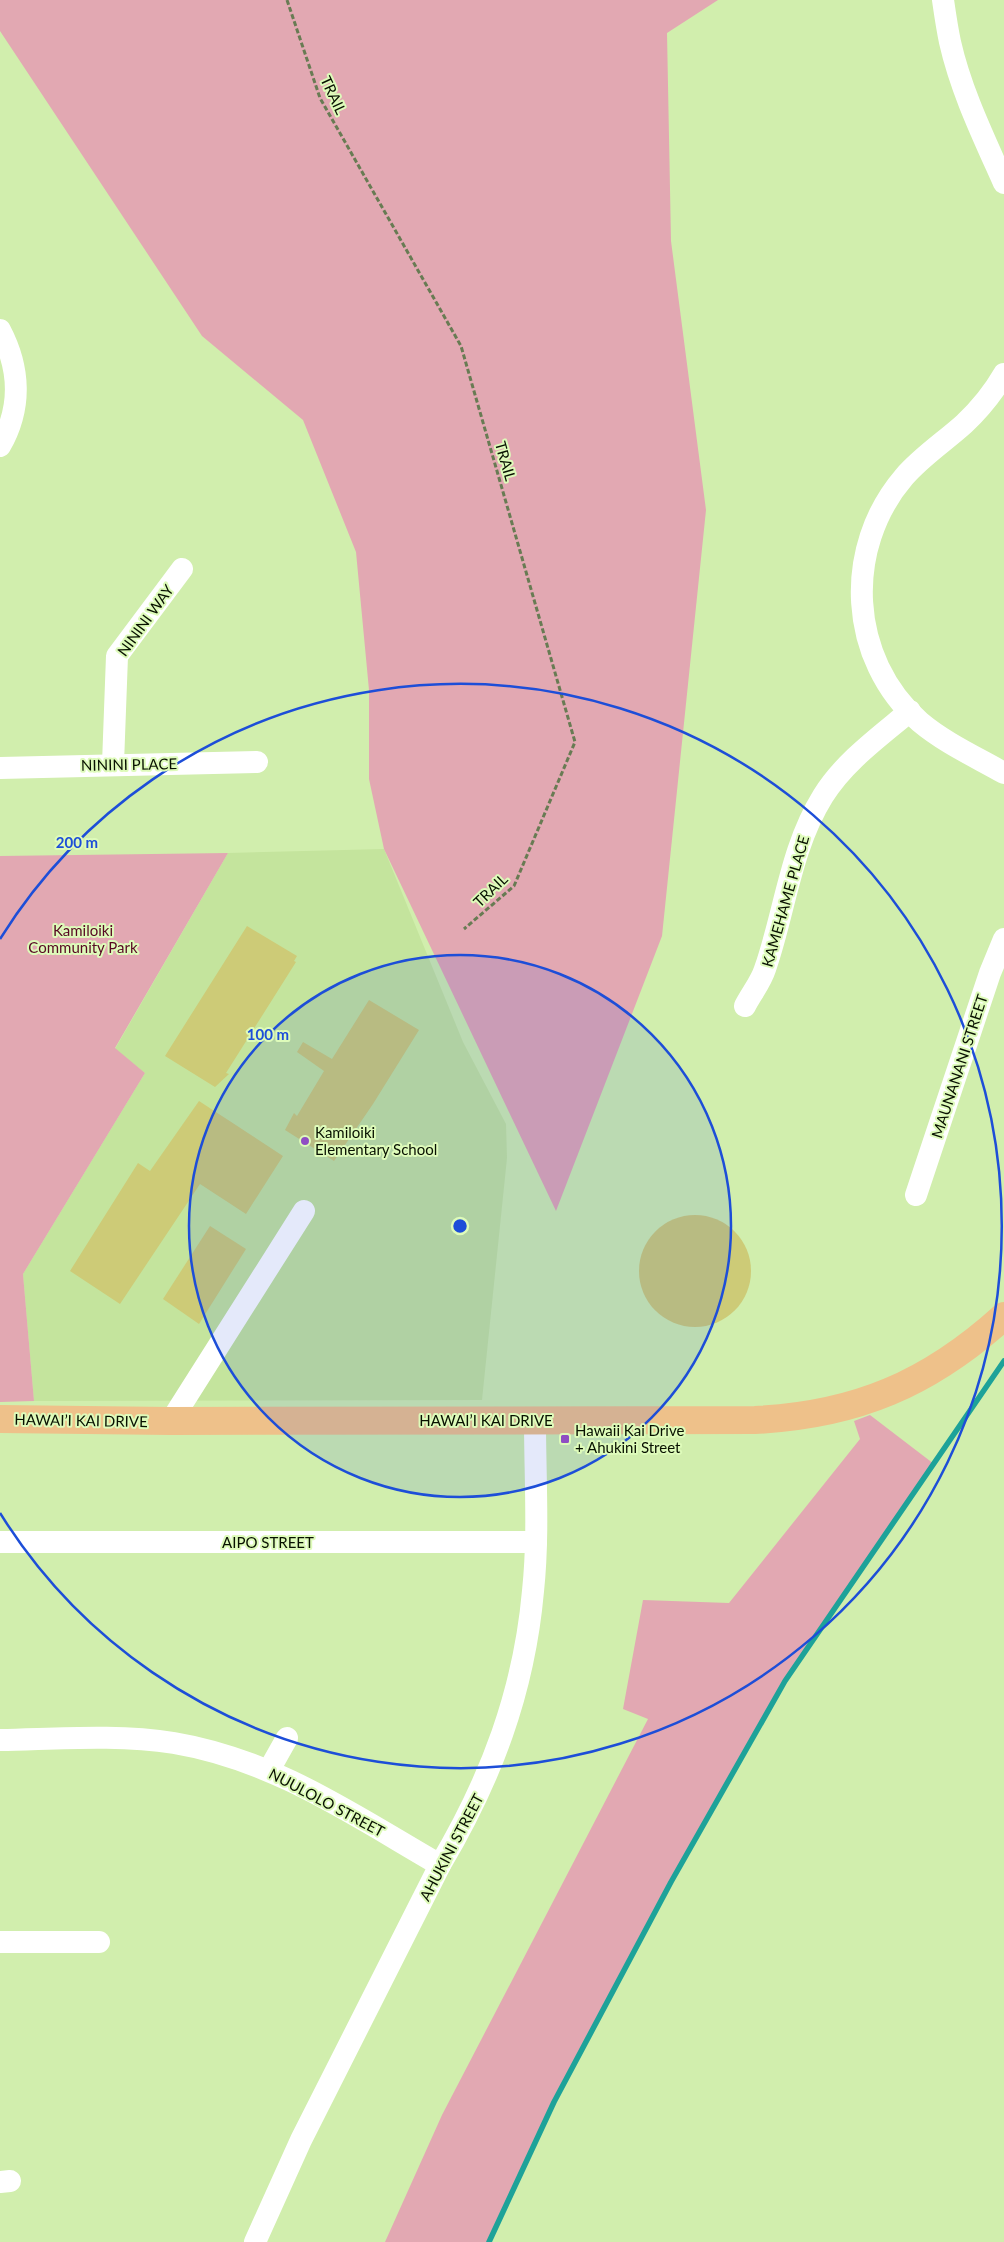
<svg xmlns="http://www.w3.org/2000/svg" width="1004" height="2242" viewBox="0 0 1004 2242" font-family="Lato,sans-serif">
<rect width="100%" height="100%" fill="#d1eead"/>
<polygon fill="#c4e49d" points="384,849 463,1042 506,1124 507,1158 482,1400 34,1401 23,1274 145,1073 115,1049 228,853"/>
<g fill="#e2a8b2">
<polygon points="0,0 718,0 667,33 671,241 706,510 662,936 556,1211 384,849 369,779 369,690 356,552 303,420 202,336 0,31"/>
<polygon points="228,853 115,1048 145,1073 23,1274 34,1401 0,1402 0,856"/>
<polygon points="870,1415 934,1464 785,1681 671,1882 554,2102 489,2242 385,2242 442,2115 648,1719 623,1709 643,1600 729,1603 860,1439 854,1421"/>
</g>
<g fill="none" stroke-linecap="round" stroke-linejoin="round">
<polyline stroke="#1da299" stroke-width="5.5" points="489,2242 554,2102 671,1882 785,1681 1004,1361"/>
</g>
<g fill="#cdcb77">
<polygon points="247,926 297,956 294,961 296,962 226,1073 229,1074 215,1087 165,1056"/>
<polygon points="369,1000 419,1030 373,1104 334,1161 285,1130 294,1113 297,1116 324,1071 297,1052 303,1042 332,1059"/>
<polygon points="199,1101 283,1156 246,1214 200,1184 120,1304 70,1271 138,1163 150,1171"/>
<circle cx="695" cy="1271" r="56"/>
<polygon points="210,1226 246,1249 199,1324 163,1299"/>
</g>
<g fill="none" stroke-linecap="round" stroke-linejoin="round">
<polyline stroke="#687b53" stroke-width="3" stroke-dasharray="5 2.5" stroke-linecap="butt" points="287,0 320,98 461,346 575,742 514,886 464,929"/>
<g stroke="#fff" stroke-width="22">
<path d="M943 0C945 14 947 28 950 42 961 91 984 138 1004 183"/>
<path d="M0 330C20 368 22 408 0 446"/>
<path d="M1004 374C993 393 980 409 964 424 944 442 921 457 904 477 843 548 848 659 920 722 945 743 976 757 1004 773"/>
<polyline points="113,764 117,656 182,569"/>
<polyline points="0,768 257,762"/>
<path d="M745 1006C751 994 761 982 765 969 785 912 790 849 823 796 844 762 879 737 910 711"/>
<polyline points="916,1195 990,973 1004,939"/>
<polyline points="171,1421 304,1211"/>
<polyline points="0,1542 536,1542"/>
<path d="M0 1740C57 1739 117 1734 174 1743 275 1760 353 1815 440 1865"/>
<polyline points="269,1770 287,1738"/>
<polyline points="0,1942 99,1942"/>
<polyline points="0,2182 10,2181"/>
<path d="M255 2242 301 2140 440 1865C491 1779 524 1692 533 1591 539 1535 535 1477 535 1420"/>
</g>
<path stroke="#eec18a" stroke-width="28" d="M0 1419 171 1421 755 1420C856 1415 929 1384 1004 1316"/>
</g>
<circle cx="460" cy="1226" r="271" fill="#1d4ed8" fill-opacity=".12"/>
<g fill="none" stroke="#1d4ed8" stroke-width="2.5">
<circle cx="460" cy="1226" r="271"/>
<path d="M0 939A542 542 0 1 1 0 1513"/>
</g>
<g fill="#8f4ec3" stroke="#defbba" stroke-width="2">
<circle cx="305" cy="1141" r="5"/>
<rect x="560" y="1434" width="10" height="10" rx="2.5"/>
</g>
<g text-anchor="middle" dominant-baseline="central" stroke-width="4" stroke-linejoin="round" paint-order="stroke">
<g font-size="15" fill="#081100" stroke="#defbba">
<text transform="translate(334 95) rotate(65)">TRAIL</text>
<text transform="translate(506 461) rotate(74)">TRAIL</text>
<text transform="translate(145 620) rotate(-54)">NININI WAY</text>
<text transform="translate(129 764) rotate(-1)">NININI PLACE</text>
<text transform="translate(490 890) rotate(-44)">TRAIL</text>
<text transform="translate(785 901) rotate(-74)">KAMEHAME PLACE</text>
<text transform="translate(959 1066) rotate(-72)">MAUNANANI STREET</text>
<text transform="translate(81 1420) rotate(1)">HAWAI’I KAI DRIVE</text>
<text x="486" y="1420">HAWAI’I KAI DRIVE</text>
<text x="268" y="1542">AIPO STREET</text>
<text transform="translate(327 1802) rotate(28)">NUULOLO STREET</text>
<text transform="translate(451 1847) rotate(-62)">AHUKINI STREET</text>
</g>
<g font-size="15" fill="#570823" stroke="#defbba">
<text x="83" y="930">Kamiloiki<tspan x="83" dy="17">Community Park</tspan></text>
</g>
<g font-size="15" fill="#081100" stroke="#defbba" text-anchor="start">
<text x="315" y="1132">Kamiloiki<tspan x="315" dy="17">Elementary School</tspan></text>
<text x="575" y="1430">Hawaii Kai Drive<tspan x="575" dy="17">+ Ahukini Street</tspan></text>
</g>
</g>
<circle cx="460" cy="1226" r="8" fill="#1d4ed8" stroke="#defbba" stroke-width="2.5"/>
<g font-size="15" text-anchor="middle" font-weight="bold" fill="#1d4ed8" stroke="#defbba" stroke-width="4" stroke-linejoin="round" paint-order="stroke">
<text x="77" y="848">200 m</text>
<text x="268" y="1040">100 m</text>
</g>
</svg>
